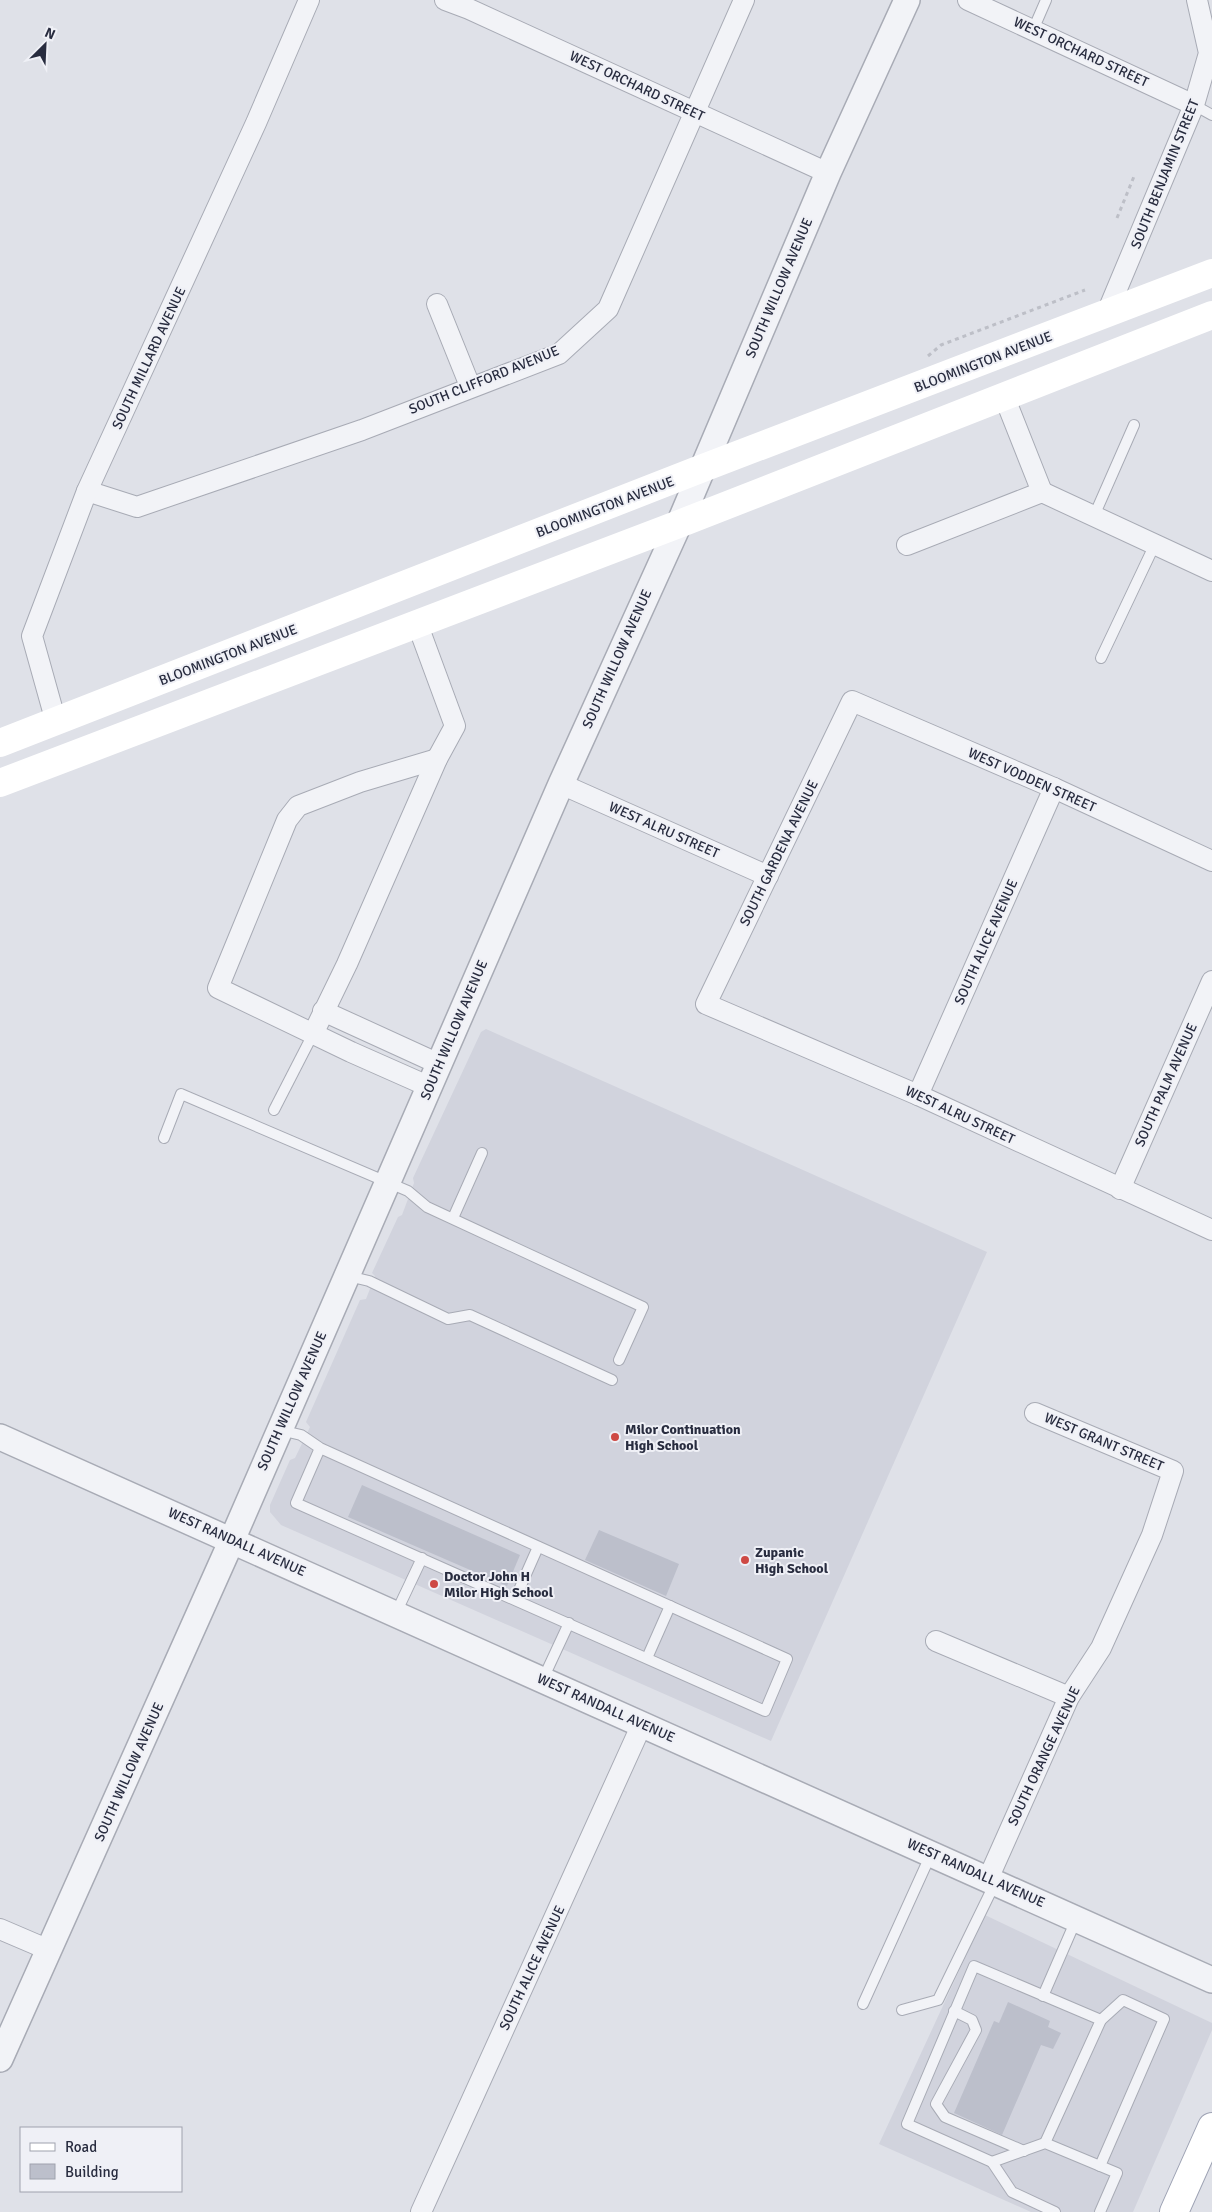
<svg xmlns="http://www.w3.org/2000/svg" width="1212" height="2212" viewBox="0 0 1212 2212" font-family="Signika,sans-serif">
<rect width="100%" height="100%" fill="#dfe1e8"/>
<g fill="#d1d3dd">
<polygon points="486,1029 987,1252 771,1741 281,1525 270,1512 270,1505 290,1460 295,1458 310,1427 306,1422 360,1300 366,1299 375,1276 372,1273 398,1217 402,1215 414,1183 413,1178 481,1032"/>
<polygon points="985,1915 1212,2023 1212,2030 1133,2212 1031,2212 879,2144"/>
</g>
<g fill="#bcbfcb">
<polygon points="362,1485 520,1555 507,1586 348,1517"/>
<polygon points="599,1530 679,1564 666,1596 585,1560"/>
<polygon points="1008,2002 1050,2021 1048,2027 1061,2033 1053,2049 1041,2045 1002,2135 954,2113 994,2021 999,2023"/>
</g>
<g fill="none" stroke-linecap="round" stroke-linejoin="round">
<defs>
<g id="service">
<polyline points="1033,30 1046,0"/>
<polyline points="1194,105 1212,115"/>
<polyline points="1094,516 1134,425"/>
<polyline points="1101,658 1155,544"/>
<polyline points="274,1110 313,1034"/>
<polyline points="164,1138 181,1094 408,1191 427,1207 643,1307 619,1360"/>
<polyline points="453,1218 482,1153"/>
<polyline points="348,1276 369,1281 448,1319 470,1315 612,1380"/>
<polyline points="280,1430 301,1435 320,1448 787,1659 765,1711 296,1503 320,1448"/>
<polyline points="515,1599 538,1547"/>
<polyline points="396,1613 422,1558"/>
<polyline points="647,1658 670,1606"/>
<polyline points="543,1679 569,1623"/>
<polyline points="1043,1996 1076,1920"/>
<polyline points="863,2004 931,1854"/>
<polyline points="902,2010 938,2000 995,1883"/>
<polyline points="954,2011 972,2020 976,2030 936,2104 945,2117 1024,2151"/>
<polyline points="1045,2143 1101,2020 1123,2000 1164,2019 1100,2166"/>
<polyline points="992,2162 1045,2143 1117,2173 1100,2212"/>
<polyline points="1055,2212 1012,2192 992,2162 907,2124 974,1966 1101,2020"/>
</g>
<g id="minor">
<polyline points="445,0 469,9 828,173"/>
<polyline points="968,0 1194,105"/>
<polyline points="437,304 470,386"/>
<polyline points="1106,315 1194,105 1209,53 1197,0"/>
<polyline points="1004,396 1042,492"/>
<polyline points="87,491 137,507 362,430 559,354 608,309 744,0"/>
<polyline points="907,545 1042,492 1212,571"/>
<polyline points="56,722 32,636 87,491 256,123 309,0"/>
<polyline points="561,784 768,876"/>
<polyline points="1212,861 1054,788 852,701 706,1004 918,1095 1212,1230"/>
<polyline points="323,1011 439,1064"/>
<polyline points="313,1034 347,964 437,759 455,726 417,623"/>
<polyline points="430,1087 351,1052 218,988 287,820 298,806 360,782 437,759"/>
<polyline points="918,1095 1054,788"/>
<polyline points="1120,1189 1212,981"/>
<polyline points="936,1641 1069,1697"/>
<polyline points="988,1879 1069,1697 1101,1648 1152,1535 1173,1471 1035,1413"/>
<polyline points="0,1929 49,1950"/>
<polyline points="421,2212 642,1724"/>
</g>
<g id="tertiary">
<polyline points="0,1437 1212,1980"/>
<polyline points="0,2059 232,1540 561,784 679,524 828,173 907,0"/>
</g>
<polyline id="primary" points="1174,2212 1212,2127"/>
</defs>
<use href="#service" stroke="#a8abb5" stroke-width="12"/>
<use href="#minor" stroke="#a8abb5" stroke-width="22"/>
<use href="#tertiary" stroke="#a8abb5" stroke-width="28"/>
<use href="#primary" stroke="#9ea3b4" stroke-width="30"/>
<g stroke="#bdbfc7" stroke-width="3" stroke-dasharray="4 4" stroke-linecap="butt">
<polyline points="1117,218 1135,174"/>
<polyline points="928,356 941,345 1085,290"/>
</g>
<use href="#service" stroke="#f2f3f7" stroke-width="10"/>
<use href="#minor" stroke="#f2f3f7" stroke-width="20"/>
<use href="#tertiary" stroke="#f2f3f7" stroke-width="25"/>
<g stroke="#fff" stroke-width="28">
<polyline points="0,743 703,468 1212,273"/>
<polyline points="0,783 679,524 1212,315"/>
</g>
<use href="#primary" stroke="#fff" stroke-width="28"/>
</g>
<g fill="#ce4944" stroke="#eff0f6" stroke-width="2">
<circle cx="615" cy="1437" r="5"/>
<circle cx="745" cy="1560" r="5"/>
<circle cx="434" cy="1584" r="5"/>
</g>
<g text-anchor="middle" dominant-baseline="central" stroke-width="4" stroke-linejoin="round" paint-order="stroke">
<g font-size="14" fill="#282c3f" stroke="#eff0f6">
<text transform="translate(1081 52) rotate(25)">WEST ORCHARD STREET</text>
<text transform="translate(637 86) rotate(25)">WEST ORCHARD STREET</text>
<text transform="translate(1165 174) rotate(-68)">SOUTH BENJAMIN STREET</text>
<text transform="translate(779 288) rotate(-67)">SOUTH WILLOW AVENUE</text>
<text transform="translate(149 358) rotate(-65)">SOUTH MILLARD AVENUE</text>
<text transform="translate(983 362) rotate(-21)">BLOOMINGTON AVENUE</text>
<text transform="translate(484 380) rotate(-22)">SOUTH CLIFFORD AVENUE</text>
<text transform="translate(605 507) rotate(-21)">BLOOMINGTON AVENUE</text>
<text transform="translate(228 655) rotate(-21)">BLOOMINGTON AVENUE</text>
<text transform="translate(617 659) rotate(-66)">SOUTH WILLOW AVENUE</text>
<text transform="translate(1032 780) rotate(24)">WEST VODDEN STREET</text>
<text transform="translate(664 830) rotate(24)">WEST ALRU STREET</text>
<text transform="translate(779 853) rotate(-64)">SOUTH GARDENA AVENUE</text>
<text transform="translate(986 942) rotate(-66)">SOUTH ALICE AVENUE</text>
<text transform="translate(454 1030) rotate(-67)">SOUTH WILLOW AVENUE</text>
<text transform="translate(1166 1085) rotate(-66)">SOUTH PALM AVENUE</text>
<text transform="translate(960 1115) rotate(25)">WEST ALRU STREET</text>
<text transform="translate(292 1401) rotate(-66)">SOUTH WILLOW AVENUE</text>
<text transform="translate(1104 1442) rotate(23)">WEST GRANT STREET</text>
<text transform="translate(237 1542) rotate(24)">WEST RANDALL AVENUE</text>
<text transform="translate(606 1708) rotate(24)">WEST RANDALL AVENUE</text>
<text transform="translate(1044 1756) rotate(-65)">SOUTH ORANGE AVENUE</text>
<text transform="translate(129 1772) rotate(-66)">SOUTH WILLOW AVENUE</text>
<text transform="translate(976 1873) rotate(24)">WEST RANDALL AVENUE</text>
<text transform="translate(532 1968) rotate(-65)">SOUTH ALICE AVENUE</text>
</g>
<g font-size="14" font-weight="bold" fill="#282c3f" stroke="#eff0f6" text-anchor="start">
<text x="625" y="1429">Milor Continuation<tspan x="625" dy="16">High School</tspan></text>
<text x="755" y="1552">Zupanic<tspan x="755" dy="16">High School</tspan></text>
<text x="444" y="1576">Doctor John H<tspan x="444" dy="16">Milor High School</tspan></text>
</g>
</g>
<rect x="20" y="2127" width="162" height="65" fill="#eff0f6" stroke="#9fa2ad"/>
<rect x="30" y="2143" width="25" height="8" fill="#ffffff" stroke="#9fa2ad"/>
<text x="65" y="2152" font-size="15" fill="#282c3f">Road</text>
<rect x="30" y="2164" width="25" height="15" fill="#bcbfcb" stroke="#9fa2ad"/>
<text x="65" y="2177" font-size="15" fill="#282c3f">Building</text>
<g transform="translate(45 45) rotate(24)" stroke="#eff0f6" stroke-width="4" paint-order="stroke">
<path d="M0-4L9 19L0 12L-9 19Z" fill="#282c3f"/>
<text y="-8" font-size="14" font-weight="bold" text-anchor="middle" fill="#282c3f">N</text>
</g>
</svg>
